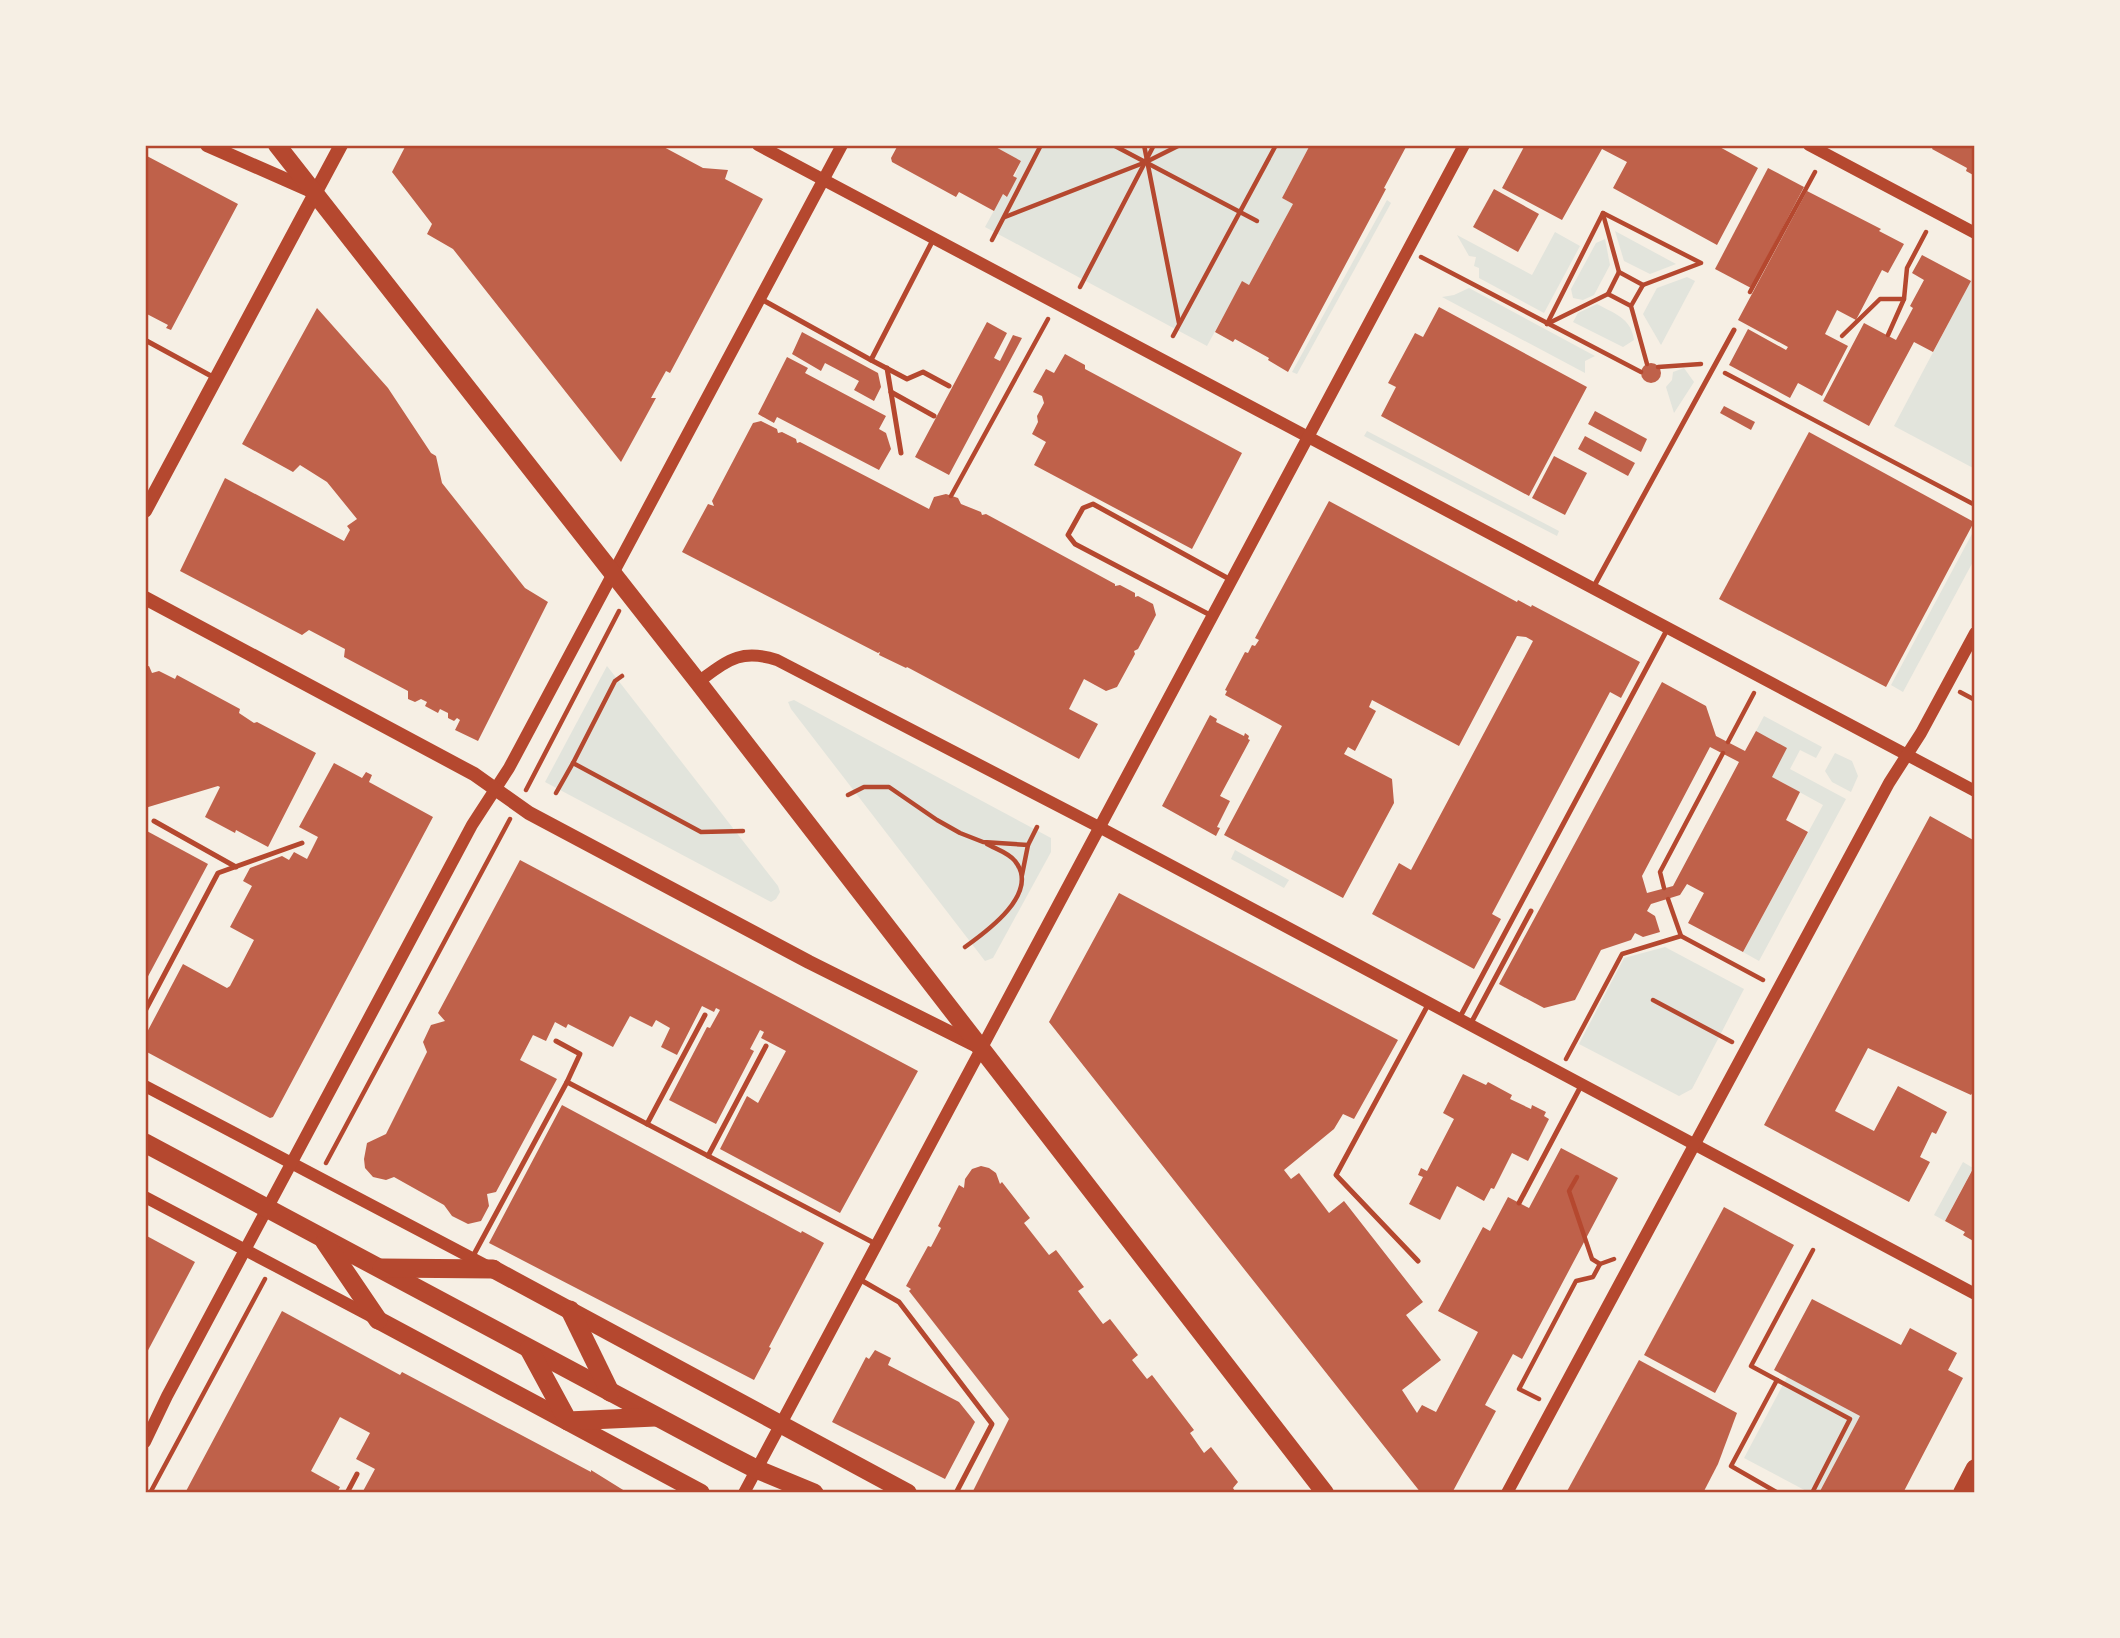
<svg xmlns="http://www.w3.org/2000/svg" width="2120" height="1638" viewBox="0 0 2120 1638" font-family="Karla,sans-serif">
<rect width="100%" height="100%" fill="#f6efe4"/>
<g fill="#e2e4dc">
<polygon points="992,145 1310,145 1282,198 1293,204 1249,285 1242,282 1207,346 985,227 1003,194 1006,197 1021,161"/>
<polygon points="1387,200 1391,203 1297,374 1292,372"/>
<polygon points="1615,231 1676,264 1650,274 1624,261"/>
<polygon points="1555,232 1580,246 1544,313 1479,278 1479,268 1474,266 1476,257 1469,256 1457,235 1532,275"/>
<polygon points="1605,239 1610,265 1594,295 1583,300 1573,298 1571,289 1596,243"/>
<polygon points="1975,273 1975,469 1894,426"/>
<polygon points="1687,277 1695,281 1661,345 1643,314 1657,288"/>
<polygon points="1469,288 1595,356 1585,361 1585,373 1442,297 1454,295"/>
<path d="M1597 304C1615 314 1631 318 1634 340L1623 347 1573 322 1578 313Z"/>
<polygon points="1684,368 1694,382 1674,413 1666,387 1672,380 1673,372"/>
<polygon points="1367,431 1559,531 1557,536 1364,436"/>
<polygon points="1973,532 1975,558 1903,692 1891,685"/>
<polygon points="607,666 778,886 780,892 776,899 771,902 545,782"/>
<polygon points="794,700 1051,838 1051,852 993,958 985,961 791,709 788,702"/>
<polygon points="1764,716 1822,747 1816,758 1800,750 1790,769 1846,799 1759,961 1743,952 1823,805 1772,777 1756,731"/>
<polygon points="1835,753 1852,761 1858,776 1851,792 1832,782 1825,771"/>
<polygon points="1235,850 1289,880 1284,888 1231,859"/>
<polygon points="1665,947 1744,989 1692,1089 1679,1096 1579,1044 1624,958"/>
<polygon points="1963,1162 1973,1168 1945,1221 1934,1215"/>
<polygon points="1787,1377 1860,1416 1819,1493 1810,1493 1744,1458"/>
</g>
<g fill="#bf614a" fill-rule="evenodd">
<polygon points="406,145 660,145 703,168 728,170 725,179 763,199 670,373 666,371 651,398 656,398 621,462 453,249 427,234 432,224 392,172"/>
<polygon points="898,145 992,145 1021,161 1013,176 1017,178 1007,197 1003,194 994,211 959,192 956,197 892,162 891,158"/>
<polygon points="1310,145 1407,145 1384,188 1386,189 1288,372 1268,360 1269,358 1235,339 1233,342 1215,332 1242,281 1249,285 1293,204 1282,198"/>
<polygon points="1525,145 1716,145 1758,168 1717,245 1613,188 1627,162 1602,149 1562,220 1502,188"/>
<polygon points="1934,145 1975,145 1975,176 1966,171 1967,168 1932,149"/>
<polygon points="145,155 238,204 171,330 166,328 168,325 145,313"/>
<polygon points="1768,168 1804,187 1751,288 1715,269"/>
<polygon points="1494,189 1539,214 1518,252 1473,227"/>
<polygon points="1807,191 1881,229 1879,231 1904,244 1888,273 1882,270 1856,320 1837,310 1825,334 1848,346 1822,396 1798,383 1790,398 1729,365 1748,329 1786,350 1788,347 1738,320"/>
<polygon points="1922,255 1971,281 1933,352 1914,342 1869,426 1823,401 1864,323 1896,340 1913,308 1910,306 1924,280 1912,273"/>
<polygon points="1439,307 1587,387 1529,496 1381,416 1396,387 1388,383 1415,333 1423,337"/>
<polygon points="317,308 388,388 431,453 436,456 442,483 484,536 525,588 548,602 478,741 455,730 460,720 457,718 454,721 448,718 448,713 440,709 438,713 425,706 427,702 421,699 415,702 408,699 408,691 344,657 345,649 309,630 302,635 180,571 225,478 344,541 350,530 347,526 357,519 327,482 300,465 293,472 242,444"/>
<polygon points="987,322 1007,333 994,358 1000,361 1013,335 1022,338 949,475 915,457"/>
<polygon points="802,332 878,373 881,387 874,401 854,390 859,381 825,363 821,371 792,354"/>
<polygon points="1065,354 1085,365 1085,369 1242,453 1192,549 1034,465 1046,442 1032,434 1038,422 1037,416 1044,403 1042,396 1033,392 1046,369 1054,373"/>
<polygon points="787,357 808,368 805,373 886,416 879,429 886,433 891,449 879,470 777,417 774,423 758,414"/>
<circle cx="1651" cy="373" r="10"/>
<polygon points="1724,406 1755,422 1751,430 1720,413"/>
<polygon points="1595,411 1647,439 1641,452 1588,424"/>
<polygon points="761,421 777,429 778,433 782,432 796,439 797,443 800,442 929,509 934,497 946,494 958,498 961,504 981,512 982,515 986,514 1115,584 1115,586 1120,585 1135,593 1135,597 1138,596 1153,604 1156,615 1138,649 1134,651 1135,654 1117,687 1106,691 1084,679 1069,709 1098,724 1079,759 907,667 906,668 879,655 880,652 878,653 682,552 708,504 714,506 712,501 753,423"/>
<polygon points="1809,432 1974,522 1886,687 1719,599"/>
<polygon points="1585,436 1635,463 1628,476 1578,449"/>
<polygon points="1554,456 1587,473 1565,515 1532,498"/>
<polygon points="1329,501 1517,602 1518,600 1531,607 1532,605 1640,662 1621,698 1610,692 1492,914 1501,919 1474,969 1372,914 1399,863 1411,870 1533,641 1526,637 1517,636 1459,746 1372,700 1369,707 1376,711 1355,751 1348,747 1344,754 1392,779 1394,803 1343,898 1224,835 1282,726 1225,695 1227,691 1225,690 1245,652 1248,653 1252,645 1255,646 1259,640 1255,638"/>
<polygon points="149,666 152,673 159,671 175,679 177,675 240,709 239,713 254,723 257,722 316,753 268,847 236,830 235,833 205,817 220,787 218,786 145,808 145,667"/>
<path d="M1662 682 1706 706 1716 736 1745 751 1756 731 1787 748 1772 777 1800 792 1786 820 1808 832 1743 952 1688 923 1704 893 1687 884 1680 895 1651 904 1647 911 1655 916 1660 932 1643 937 1635 933 1631 940 1601 950 1575 1000 1544 1008 1499 984ZM1710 747 1739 762 1673 886 1647 893 1642 876Z"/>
<polygon points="1210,715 1217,719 1216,722 1244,736 1245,733 1249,736 1248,739 1250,740 1220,796 1230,801 1217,827 1220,828 1216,836 1162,806"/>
<polygon points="334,763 362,778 366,772 372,775 369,782 433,817 273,1117 270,1118 145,1051 145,1036 183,964 227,988 230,986 254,940 230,927 252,886 243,881 250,868 282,856 289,860 294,852 307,859 318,837 299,827"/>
<polygon points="1930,816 1975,841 1975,1089 1971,1095 1868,1048 1835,1111 1874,1131 1898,1086 1947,1112 1936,1134 1932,1132 1920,1157 1930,1162 1909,1202 1764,1125"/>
<polygon points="145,830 208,864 145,982"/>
<polygon points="520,860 918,1071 840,1213 720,1149 747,1096 758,1103 786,1051 761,1038 764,1032 760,1030 750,1049 754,1051 716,1124 669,1100 707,1027 710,1028 720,1010 716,1008 714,1012 702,1006 677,1055 661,1047 670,1028 656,1020 652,1027 630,1016 613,1047 568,1024 566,1028 555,1022 546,1041 533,1035 520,1060 557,1079 496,1192 487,1194 489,1206 481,1221 468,1224 452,1216 444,1205 394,1177 386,1180 373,1177 365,1168 364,1159 367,1143 386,1134 427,1052 423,1042 431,1025 445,1021 438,1013"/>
<polygon points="1119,893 1398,1040 1354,1119 1343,1114 1334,1129 1284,1170 1291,1179 1299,1173 1329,1213 1344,1201 1423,1302 1406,1315 1441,1360 1402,1390 1417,1413 1422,1405 1436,1412 1478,1332 1438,1311 1483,1227 1490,1231 1508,1197 1529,1208 1561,1148 1618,1178 1522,1359 1513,1354 1485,1405 1496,1411 1452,1493 1421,1493 1049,1022"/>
<polygon points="1463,1074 1486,1085 1488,1082 1512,1095 1510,1099 1531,1109 1532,1105 1546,1112 1544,1116 1549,1119 1528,1161 1512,1153 1494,1189 1491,1188 1484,1201 1457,1186 1440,1220 1409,1204 1423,1177 1418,1175 1421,1168 1427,1171 1454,1119 1443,1113"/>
<polygon points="562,1105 801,1233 802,1231 824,1243 769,1347 771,1348 754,1380 489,1243"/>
<polygon points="1975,1165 1975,1242 1963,1235 1965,1232 1945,1221"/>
<polygon points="981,1166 989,1168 996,1173 1000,1184 1002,1182 1030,1218 1024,1223 1049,1255 1056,1250 1084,1287 1078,1291 1103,1324 1110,1319 1138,1355 1132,1360 1147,1379 1152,1375 1194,1430 1190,1433 1204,1453 1211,1447 1238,1482 1233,1488 1236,1493 972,1493 1009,1419 909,1291 911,1289 906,1286 928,1246 931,1247 941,1228 938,1226 959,1185 964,1188 965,1179 972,1169"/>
<polygon points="1724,1207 1794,1245 1715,1393 1644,1355"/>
<polygon points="145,1235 195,1262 145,1356"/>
<polygon points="1812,1299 1901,1345 1910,1328 1957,1353 1948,1370 1963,1378 1903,1493 1819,1493 1860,1416 1774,1370"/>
<polygon points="282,1311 400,1375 402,1372 591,1472 591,1470 628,1493 362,1493 375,1469 356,1459 370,1433 340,1417 311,1471 340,1487 337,1493 185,1493"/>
<polygon points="875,1350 891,1358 888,1365 959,1402 975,1422 945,1479 832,1422 866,1357 869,1359"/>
<polygon points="1639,1360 1737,1413 1718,1464 1703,1493 1566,1493"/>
</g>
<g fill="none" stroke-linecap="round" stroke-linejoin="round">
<g stroke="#b5482f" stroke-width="4.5">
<polyline points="1113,145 1257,221"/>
<polyline points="1144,145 1179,323"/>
<polyline points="1603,213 1701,263 1643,285"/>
<polyline points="1603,214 1619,272"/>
<polyline points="1005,217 1146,162 1180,145"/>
<polyline points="992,240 1041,145"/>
<polyline points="1421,257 1641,372"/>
<polyline points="1080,287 1154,145"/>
<polyline points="1750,292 1815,172"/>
<polyline points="1631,306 1608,294 1619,272 1643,285 1631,306 1647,364"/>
<polyline points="1547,324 1603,213"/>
<polyline points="1547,324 1608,294"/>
<polyline points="1888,335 1904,299 1907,268 1926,232"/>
<polyline points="1173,336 1276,145"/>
<polyline points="1842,336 1880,299 1904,299"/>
<polyline points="1658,367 1701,364"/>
<polyline points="1725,373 1975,505"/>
<polyline points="951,496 1048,319"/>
<polyline points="622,676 615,681 573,763 701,832 743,831"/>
<polyline points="1960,692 1975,700"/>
<polyline points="1728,742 1754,693"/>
<polyline points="526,790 619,611"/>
<polyline points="556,793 573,763"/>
<polyline points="848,795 864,787 889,787 937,820 960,833 983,842 1028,845 1037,827"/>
<polyline points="1022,875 1028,845"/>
<polyline points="1664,888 1660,872 1723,753"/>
<polyline points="1668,899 1681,936"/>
<path d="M965 947C986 932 1041 893 1015 861 1009 853 996 849 987 844"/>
<polyline points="1653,1000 1732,1042"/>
<polyline points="1566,1059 1622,954 1681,936 1763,980"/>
<polyline points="326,1163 510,819"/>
<polyline points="1577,1177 1569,1191 1592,1259 1600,1264"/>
<polyline points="1777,1380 1751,1366 1813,1250"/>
<polyline points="1539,1399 1519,1389 1576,1281 1593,1277 1600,1264 1614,1259"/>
<polyline points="150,1493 265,1279"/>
<polyline points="1778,1493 1731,1466 1777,1380 1850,1419 1812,1493"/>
</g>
<g stroke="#b5482f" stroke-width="5">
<polyline points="761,299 871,360 934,238"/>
<polyline points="145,340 213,377"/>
<polyline points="871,360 907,379 923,372 949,386"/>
<polyline points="887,368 901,453"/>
<polyline points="891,392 934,416"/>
<polyline points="1593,588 1734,330"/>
<polyline points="1212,616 1075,544 1068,535 1083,508 1093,504 1231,580"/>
<polyline points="154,821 236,867"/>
<polyline points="145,1011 218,873 302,843"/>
<polyline points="1459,1019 1668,628"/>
<polyline points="1470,1025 1531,911"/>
<polyline points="556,1041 580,1054 567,1082"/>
<polyline points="647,1124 705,1015"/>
<polyline points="708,1156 766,1046"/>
<polyline points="1519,1203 1582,1084"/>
<polyline points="472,1258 567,1082 876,1244"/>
<polyline points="1418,1261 1336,1175 1429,1003"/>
<polyline points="859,1279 899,1302 992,1424 956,1493"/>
<polyline points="347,1493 357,1474"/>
</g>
<g stroke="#b5482f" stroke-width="12">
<polyline points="758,145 1975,791"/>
<polyline points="1809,145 1975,233"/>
<path d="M698 682C727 661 740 648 777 660L1099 827 1975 1294"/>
<polyline points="145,1086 489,1267"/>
<polyline points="145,1197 374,1318"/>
<polyline points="145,1442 167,1396 472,825 509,768 842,145"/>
<polyline points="744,1493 1464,145"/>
<polyline points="1507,1493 1889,783 1921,733 1975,633"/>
</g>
<g stroke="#b5482f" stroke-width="14">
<polyline points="207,145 314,192"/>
<polyline points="145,511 341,145"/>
<polyline points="145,598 474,774 529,813 809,962 979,1047"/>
</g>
<g stroke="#b5482f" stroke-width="18">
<polyline points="277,145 698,682 1325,1493"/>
<polyline points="493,1269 908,1493"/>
<polyline points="378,1320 701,1493"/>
<polyline points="1962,1493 1975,1468"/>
</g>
<g stroke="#b5482f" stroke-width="19">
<polyline points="145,1143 725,1453 756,1469 814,1493"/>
<polyline points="325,1242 378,1320"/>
<polyline points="382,1268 493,1269"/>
<polyline points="570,1310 610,1392"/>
<polyline points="529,1349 568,1421 655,1417"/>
</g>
</g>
<rect width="2120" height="1638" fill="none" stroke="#f6efe4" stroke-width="294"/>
<rect x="147" y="147" width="1826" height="1344" fill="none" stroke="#b5482f" stroke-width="2.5"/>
</svg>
